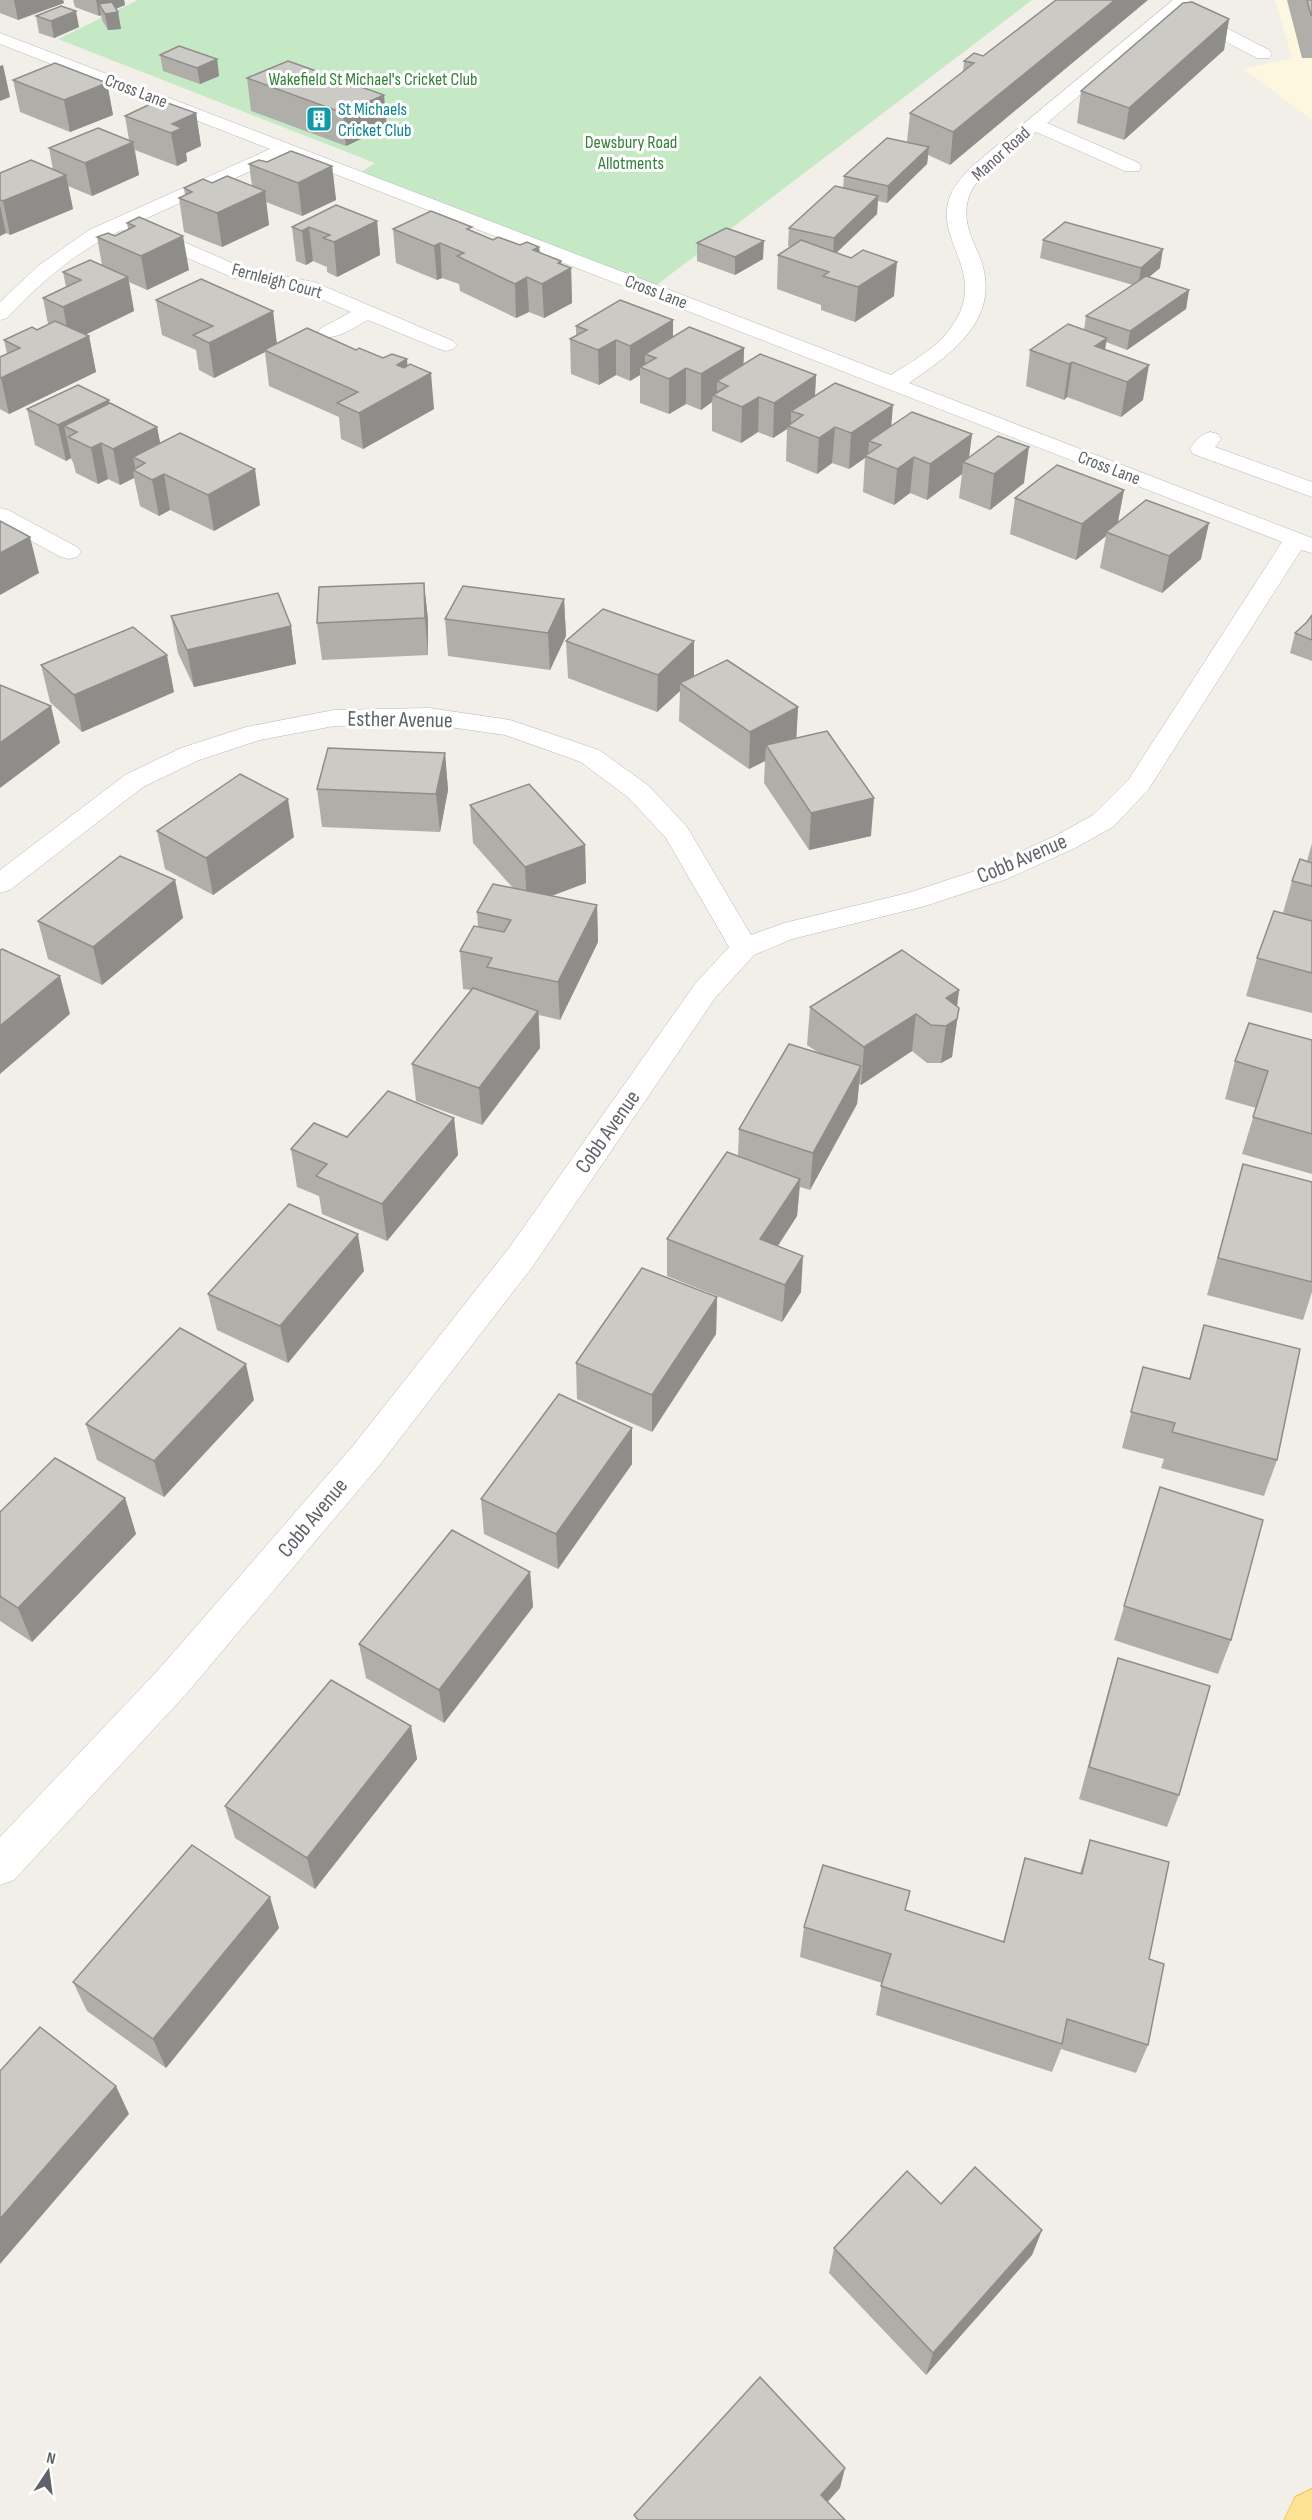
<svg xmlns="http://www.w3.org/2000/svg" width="1312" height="2520" viewBox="0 0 1312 2520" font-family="'Sofia Sans Condensed',sans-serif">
<rect width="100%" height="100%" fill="#f1efe8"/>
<polygon fill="#fef7e0" points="1275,0 1312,0 1312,120 1244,69 1292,58"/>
<polygon fill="#c5e8c5" points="138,0 1032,0 650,290 355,176 375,163 58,39"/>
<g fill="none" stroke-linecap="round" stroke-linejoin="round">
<defs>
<g id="minor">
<path d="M1173 0H1191L1047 123 1139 163 1141 167 1139 171H1125L1036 132C1018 147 978 173 970 194 961 216 970 235 979 255 1004 317 954 352 909 383L1312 538V553L1301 550 1148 790 1113 827 1075 848 1007 879 925 906 792 939 754 955 715 998 533 1266 378 1467 187 1693 14 1880 0 1885V1837L159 1669 352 1447 509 1248 695 984 729 947 666 838 629 798 581 762 505 735 429 724 334 726 260 740 199 760 143 787 10 890 0 893V870L125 775 181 748 246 727 334 710 429 708 510 720 599 750 649 786 687 827 751 935 784 923 908 893 987 867 1055 836 1093 815 1129 779 1282 542 286 155 138 222 246 269 314 282 453 341 457 345 453 349 446 351 439 349 368 320C354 327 337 341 321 336L318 332 321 328 351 312 302 291 234 278 122 230C77 250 40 283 7 318L0 320V302L38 266 89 230 270 149 0 44V33L891 375C912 361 938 348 952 326 990 272 931 240 951 194 955 184 964 176 970 168Z"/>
<polygon points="1185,14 1211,20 1269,50 1272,54 1269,58 1257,58 1199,28 1179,23 1177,19 1179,15"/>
<path d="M1210 432 1218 434 1221 439 1215 447 1312 482V497L1193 454 1190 449C1195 441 1200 435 1210 432Z"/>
<polygon points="0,508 8,510 77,547 81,552 77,557 69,559 61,557 0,524"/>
</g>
<polygon id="highway" points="1312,2489 1312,2520 1284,2520 1295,2497"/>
</defs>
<use href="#minor" stroke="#b5b8bc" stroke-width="1"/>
<use href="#highway" stroke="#f9ab00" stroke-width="1"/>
<use href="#minor" fill="#fff" fill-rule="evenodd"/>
<use href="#highway" fill="#fde293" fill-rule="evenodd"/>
</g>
<g fill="#afaea9">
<polygon points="0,0 63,0 64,3 18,20 0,13"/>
<polygon points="73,0 124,0 125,5 116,9 118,12 121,29 108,30 102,20 101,15 99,16 75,7"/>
<polygon points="1287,0 1312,0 1312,58 1302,58"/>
<polygon points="36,16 79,27 54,38 39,33"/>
<polygon points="1229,19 1224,50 1124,140 1077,123 1081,91"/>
<polygon points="160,55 217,59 219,76 200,84 163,71"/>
<polygon points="983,56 950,165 928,155 927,164 887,203 878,201 877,214 836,253 894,296 855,322 821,310 821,305 777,289 778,255 791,247 788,246 789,228 843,188 844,176 907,142 910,113 963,72 964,61"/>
<polygon points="247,78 387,127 346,146 251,111"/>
<polygon points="13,80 107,83 113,115 70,132 20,112"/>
<polygon points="196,113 201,146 186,153 187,161 177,166 135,150 139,175 92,196 68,186 73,209 10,235 6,233 0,236 0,173 53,170 49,148 129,140 125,116"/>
<polygon points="267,162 332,166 336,200 302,216 266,202 269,225 222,247 184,232 179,198 185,195 184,188 212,183 252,186 249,164"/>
<polygon points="139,217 189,270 147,290 129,282 134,311 85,335 89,336 96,372 9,414 0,409 0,357 7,354 4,340 37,330 48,324 43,298 66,287 63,272 102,265 97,237 115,236 128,229 127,223"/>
<polygon points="377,221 380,255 337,277 327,272 327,267 313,261 306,265 296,261 292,227"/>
<polygon points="393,229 472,231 493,240 520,245 539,247 540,252 561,264 571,268 572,303 544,318 529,312 516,318 460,291 459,284 442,278 437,280 396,263"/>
<polygon points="1043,240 1160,268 1149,277 1189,290 1186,309 1127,350 1106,342 1105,349 1143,400 1121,417 1067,397 1064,400 1026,386 1030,350 1084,330 1086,316 1133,285 1040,258"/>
<polygon points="697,243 763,259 735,275 697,261"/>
<polygon points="156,300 273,311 277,344 356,350 407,366 434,409 363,449 341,439 339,417 269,386 265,352 214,378 199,370 196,350 162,335"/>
<polygon points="576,326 673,337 744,348 743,365 816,375 815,396 891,426 972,434 969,457 1024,483 990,510 959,498 962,474 927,500 910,493 894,505 863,492 865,458 849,469 832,463 817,474 786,461 787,429 773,438 758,432 741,443 712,431 712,402 701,410 686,404 669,414 640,403 640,375 630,381 616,375 599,385 571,374 570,339 576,336"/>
<polygon points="109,400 109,404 157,427 160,443 260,505 214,531 170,510 159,516 140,506 134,478 120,485 108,479 98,484 76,473 73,462 72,461 71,458 66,461 35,445 27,409"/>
<polygon points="1124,490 1118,522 1201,559 1162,593 1100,568 1106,536 1076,560 1010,534 1015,498"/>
<polygon points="424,583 428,620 428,655 322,660 317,623"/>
<polygon points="564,599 566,636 550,670 448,656 445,619"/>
<polygon points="1312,615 1312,661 1290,653 1295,633 1307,622"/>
<polygon points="171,616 291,626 296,664 194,687 178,653"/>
<polygon points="566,641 694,641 694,677 798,707 796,738 871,836 809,850 764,783 765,761 749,769 679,721 680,691 657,712 568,678"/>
<polygon points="41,665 174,692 82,732 50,702"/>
<polygon points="445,753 448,790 440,832 322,827 317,789"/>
<polygon points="470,805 585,845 586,883 551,896 597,905 598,942 560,1020 539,1015 540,1048 482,1125 416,1101 412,1064 471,990 463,989 460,951 478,927 477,912 513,888 473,843"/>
<polygon points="157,831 294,837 213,895 165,869"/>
<polygon points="1312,843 1312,1013 1246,996 1257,958 1283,913 1292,881 1307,861"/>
<polygon points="175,880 183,918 102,985 48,959 38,921"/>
<polygon points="959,990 952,1057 941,1063 927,1063 912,1051 861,1085 859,1084 857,1104 810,1190 800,1187 797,1216 778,1246 801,1292 782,1322 667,1276 667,1239 738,1156 739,1129 819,1053 807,1045 810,1007"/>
<polygon points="1312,1040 1312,1174 1242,1154 1256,1108 1225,1099 1235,1061"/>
<polygon points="454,1118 458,1155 387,1241 322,1214 319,1196 297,1187 291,1149 347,1137"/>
<polygon points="1243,1164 1312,1182 1312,1292 1303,1320 1207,1295"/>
<polygon points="364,1271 288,1363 217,1330 208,1294"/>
<polygon points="717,1297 716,1334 652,1432 577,1399 576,1363"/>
<polygon points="1204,1325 1277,1460 1264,1496 1161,1468 1164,1459 1122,1448 1143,1367 1189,1379"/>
<polygon points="254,1400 164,1497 97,1460 86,1424"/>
<polygon points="632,1428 632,1464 558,1569 484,1534 481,1499"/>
<polygon points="1160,1487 1231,1640 1218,1674 1114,1640"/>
<polygon points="125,1498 136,1534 32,1642 0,1621 0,1512"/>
<polygon points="530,1572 533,1607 444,1723 366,1678 359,1644"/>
<polygon points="1118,1658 1179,1795 1167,1827 1079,1799 1108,1692"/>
<polygon points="411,1726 417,1759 315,1889 235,1838 225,1806"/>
<polygon points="1090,1840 1149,1959 1148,2045 1136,2073 1061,2049 1052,2072 876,2015 882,1983 800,1957 804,1927 906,1910 1003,1942 1025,1858 1080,1873"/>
<polygon points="279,1928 166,2068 87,2011 73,1982"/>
<polygon points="941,2204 1042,2230 1032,2255 926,2375 829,2273 834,2248"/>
</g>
<g fill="#8f8d8a">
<polygon points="14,0 63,0 64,3 18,20"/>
<polygon points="96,0 124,0 125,5 105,13 99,4 101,15 99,16"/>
<polygon points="1115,0 1148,0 950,165 953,132"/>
<polygon points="76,11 79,27 54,38 51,21"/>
<polygon points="118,12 121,29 108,30 105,14"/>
<polygon points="1229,19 1224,50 1124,140 1129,108"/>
<polygon points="217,59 219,76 200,84 197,68"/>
<polygon points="3,65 10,97 0,101 0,66"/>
<polygon points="107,83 113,115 70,132 64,100"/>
<polygon points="384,95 387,127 346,146 343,113"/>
<polygon points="196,113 201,146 186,153 187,161 177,166 171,133 172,124"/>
<polygon points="133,142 139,175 92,196 85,163"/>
<polygon points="929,147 927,164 887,203 888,186"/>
<polygon points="332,166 336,200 302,216 298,183"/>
<polygon points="66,175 73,209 10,235 3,201"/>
<polygon points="265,191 269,225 222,247 217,213"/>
<polygon points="878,196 877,214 833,256 834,238"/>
<polygon points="0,205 6,233 0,236"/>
<polygon points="377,221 380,255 337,277 334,242"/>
<polygon points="309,227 313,261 306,265 302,231"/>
<polygon points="183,236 189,270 147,290 141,256"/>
<polygon points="764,241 763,259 735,275 735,257"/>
<polygon points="440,243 442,278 437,280 434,246"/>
<polygon points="539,247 541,281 533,250"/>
<polygon points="1163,249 1160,268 1138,286 1141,268"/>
<polygon points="561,261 561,274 571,268 572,303 544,318 542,284 558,263"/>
<polygon points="897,262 894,296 855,322 858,287"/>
<polygon points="128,277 134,311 70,342 63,307"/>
<polygon points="527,277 529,312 516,318 515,284"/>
<polygon points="1189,290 1186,309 1127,350 1130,331"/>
<polygon points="273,311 277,346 264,350 265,352 214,378 209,343"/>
<polygon points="673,320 673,355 656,358 645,354 645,369 640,367 640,375 630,381 630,346"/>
<polygon points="89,336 96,372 9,414 1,378"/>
<polygon points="1107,338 1101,372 1095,346"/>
<polygon points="616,340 616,375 599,385 598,350"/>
<polygon points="744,348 743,383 728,386 717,381 717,397 713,395 712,402 701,410 701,374"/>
<polygon points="407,359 409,385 431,373 434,409 363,449 359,413 397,365"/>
<polygon points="1072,362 1067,397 1064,400 1069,364"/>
<polygon points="1149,365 1143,400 1121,417 1127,382"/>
<polygon points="686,368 686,404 669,414 669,379"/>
<polygon points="816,375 814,411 803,415 791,411 791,426 788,426 787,429 773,438 774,403"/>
<polygon points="759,397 758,432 741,443 742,407"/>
<polygon points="109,400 116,436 101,443 108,479 98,484 91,448 77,432 64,426 71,458 66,461 58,425"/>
<polygon points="893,405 890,441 881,445 869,441 868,456 865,456 865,458 849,469 851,433"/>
<polygon points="157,427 164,462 145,463 133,457 136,471 133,470 134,478 120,485 113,449"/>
<polygon points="835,427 832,463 817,474 819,438"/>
<polygon points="972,434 968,464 963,462 962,474 927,500 930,464"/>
<polygon points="1029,447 1024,483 990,510 994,474"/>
<polygon points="914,457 910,493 894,505 897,469"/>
<polygon points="255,469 260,505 214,531 208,495"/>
<polygon points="164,474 170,510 159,516 152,480"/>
<polygon points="1124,490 1117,526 1106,532 1106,536 1076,560 1082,524"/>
<polygon points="1209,523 1201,559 1162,593 1169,556"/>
<polygon points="30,537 39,573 0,595 0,553"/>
<polygon points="424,583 428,620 428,655 425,618"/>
<polygon points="564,599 566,636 550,670 548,633"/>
<polygon points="291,626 296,664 194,687 187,650"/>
<polygon points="694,641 694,678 680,683 680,691 657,712 658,675"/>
<polygon points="167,655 174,692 82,732 74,695"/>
<polygon points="51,706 60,743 0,788 0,743"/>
<polygon points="798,707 796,745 766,745 765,761 749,769 750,732"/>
<polygon points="445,753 448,790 440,832 436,794"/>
<polygon points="874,798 871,836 809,850 811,813"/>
<polygon points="288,799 294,837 213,895 206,858"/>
<polygon points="585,845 586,883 527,905 525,867"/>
<polygon points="175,880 183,918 102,985 93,947"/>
<polygon points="597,905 598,942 560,1020 558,982"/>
<polygon points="60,976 70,1014 0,1074 0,1026"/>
<polygon points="959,990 955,1020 959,1008 952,1057 941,1063 946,1026 946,998"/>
<polygon points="538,1011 540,1048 482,1125 479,1088"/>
<polygon points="916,1014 912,1051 861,1085 864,1047"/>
<polygon points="861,1066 857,1104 810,1190 813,1153"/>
<polygon points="454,1118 458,1155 387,1241 382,1204"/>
<polygon points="800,1179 797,1216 758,1276 760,1239"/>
<polygon points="358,1234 364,1271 288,1363 280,1326"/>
<polygon points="803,1256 801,1292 782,1322 785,1285"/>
<polygon points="717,1297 716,1334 652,1432 652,1395"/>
<polygon points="246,1364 254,1400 164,1497 154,1461"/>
<polygon points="632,1428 632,1464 558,1569 556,1534"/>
<polygon points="125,1498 136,1534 32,1642 18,1608"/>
<polygon points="530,1572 533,1607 444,1723 439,1690"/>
<polygon points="411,1726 417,1759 315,1889 307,1858"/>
<polygon points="270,1897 279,1928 166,2068 153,2039"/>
<polygon points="116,2086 129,2114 0,2264 0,2219"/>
<polygon points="1042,2230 1032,2255 926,2375 933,2353"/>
<polygon points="845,2468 840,2488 817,2514 821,2495"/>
</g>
<g fill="#cccac5" stroke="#8f8d8a" stroke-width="1.5">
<polygon points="1056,0 1115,0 953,132 910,113 974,63 964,61 974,53 983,56"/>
<polygon points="1307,0 1312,0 1312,15 1311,15"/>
<polygon points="112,2 118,12 105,14 99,4"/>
<polygon points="1192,2 1229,19 1129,108 1081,91 1183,3"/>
<polygon points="61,6 76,11 51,21 36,16"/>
<polygon points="179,46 217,59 197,68 160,55"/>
<polygon points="288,61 384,95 343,113 247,78"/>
<polygon points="55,63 107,83 64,100 13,80"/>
<polygon points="159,100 196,113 172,124 182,128 171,133 125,116"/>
<polygon points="98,128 133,142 85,163 49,148"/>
<polygon points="887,138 929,147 888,186 844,176"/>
<polygon points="291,151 332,166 298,183 249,164 259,160 267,162"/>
<polygon points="31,160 66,175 3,201 0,200 0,173"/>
<polygon points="227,176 265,191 217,213 179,198 192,192 184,188 203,179 212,183"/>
<polygon points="835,186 878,196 834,238 789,228"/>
<polygon points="336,205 377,221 334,242 323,238 330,235 309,227 302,231 292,227"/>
<polygon points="431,211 472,227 467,229 493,240 498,237 520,245 527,242 539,247 533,250 561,261 558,263 571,268 542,284 527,277 515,284 457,256 464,253 440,243 434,246 393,229"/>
<polygon points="139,217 183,236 141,256 97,237 108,233 115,236 135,226 127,223"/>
<polygon points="1065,222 1163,249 1141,268 1043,240"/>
<polygon points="726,228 764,241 735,257 697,243"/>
<polygon points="801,240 851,258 863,250 897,262 858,287 823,276 829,272 778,255"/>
<polygon points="90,260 128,277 63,307 43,298 81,280 63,272"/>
<polygon points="1146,276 1189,290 1130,331 1086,316"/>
<polygon points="201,279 273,311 209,343 193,335 213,326 156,300"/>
<polygon points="620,300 673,320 630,346 616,340 598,350 570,339 587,330 576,326"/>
<polygon points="55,321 89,336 1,378 0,378 0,357 20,348 4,340 32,327 37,330"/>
<polygon points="1068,324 1107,338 1095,346 1149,365 1127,382 1072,362 1069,364 1030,350"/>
<polygon points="689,327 744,348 701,374 686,368 669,379 640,367 656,358 645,354"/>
<polygon points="307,328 356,350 359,348 383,358 392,354 407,359 397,365 404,368 410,364 431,373 359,413 337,403 358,392 264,350"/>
<polygon points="760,354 816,375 774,403 759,397 742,407 713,395 728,386 717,381"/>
<polygon points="835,383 893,405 851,433 835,427 819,438 788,426 803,415 791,411"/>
<polygon points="78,385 109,400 58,425 27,409"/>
<polygon points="110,403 157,427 113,449 101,443 91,448 68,437 77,432 64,426"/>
<polygon points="912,412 972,434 930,464 914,457 897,469 865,456 881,445 869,441"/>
<polygon points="180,433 255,469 208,495 164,474 152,480 133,470 145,463 133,457"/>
<polygon points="998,436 1029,447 994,474 963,462"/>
<polygon points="1057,465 1124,490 1082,524 1015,498"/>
<polygon points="1146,500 1209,523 1169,556 1106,532"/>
<polygon points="0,521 30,537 0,553"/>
<polygon points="424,583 425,618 317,623 319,587"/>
<polygon points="463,586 564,599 548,633 445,619"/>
<polygon points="278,593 291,626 187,650 171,616"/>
<polygon points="603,609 694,641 658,675 566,641"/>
<polygon points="1312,615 1312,640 1295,633 1307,622"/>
<polygon points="133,627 167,655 74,695 41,665"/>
<polygon points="727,660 798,707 750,732 680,683"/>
<polygon points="0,685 51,706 0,743"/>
<polygon points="827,731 874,798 811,813 766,745"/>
<polygon points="328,748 445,753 436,794 317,789"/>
<polygon points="240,774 288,799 206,858 157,831"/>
<polygon points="529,784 585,845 525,867 470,805"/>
<polygon points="120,856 175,880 93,947 38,921"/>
<polygon points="1300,859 1312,863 1312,886 1292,881"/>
<polygon points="493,884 597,905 558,982 487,967 492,958 460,951 474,926 504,932 511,920 477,912"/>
<polygon points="1274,911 1312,921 1312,973 1257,958"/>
<polygon points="2,949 60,976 0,1026 0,950"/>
<polygon points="902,950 959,990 946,998 959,1008 957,1019 946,1026 931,1025 916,1014 864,1047 810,1007"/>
<polygon points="473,988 538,1011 479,1088 412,1064"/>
<polygon points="1249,1023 1312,1040 1312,1134 1253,1117 1268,1071 1235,1061"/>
<polygon points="789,1044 861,1066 813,1153 739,1129"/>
<polygon points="388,1091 454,1118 382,1204 316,1176 327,1164 291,1149 314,1123 347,1137"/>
<polygon points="727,1152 800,1179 760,1239 803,1256 785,1285 667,1239"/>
<polygon points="1243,1164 1312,1182 1312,1282 1218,1258"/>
<polygon points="289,1204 358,1234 280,1326 208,1294"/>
<polygon points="642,1268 717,1297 652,1395 576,1363"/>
<polygon points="1204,1325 1300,1349 1277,1460 1172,1432 1175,1423 1131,1412 1143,1367 1190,1379"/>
<polygon points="180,1328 246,1364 154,1461 86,1424"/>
<polygon points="559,1394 632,1428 556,1534 481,1499"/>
<polygon points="55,1458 125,1498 18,1608 0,1596 0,1512"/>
<polygon points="1160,1487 1263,1520 1231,1640 1124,1606"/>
<polygon points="452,1530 530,1572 439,1690 359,1644"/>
<polygon points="1118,1658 1210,1686 1179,1795 1089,1767"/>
<polygon points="331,1680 411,1726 307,1858 225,1806"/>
<polygon points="1090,1840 1169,1862 1149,1959 1164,1964 1148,2045 1067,2019 1062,2044 881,1986 891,1954 804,1927 823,1865 910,1891 905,1910 1004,1942 1025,1858 1082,1874"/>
<polygon points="192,1845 270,1897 153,2039 73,1982"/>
<polygon points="40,2027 116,2086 0,2219 0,2071"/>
<polygon points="975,2167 1042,2230 933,2353 834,2248 907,2171 941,2204"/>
<polygon points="760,2377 845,2468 821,2495 845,2520 638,2520 634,2515"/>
</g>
<defs>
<symbol id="building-square" viewBox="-11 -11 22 22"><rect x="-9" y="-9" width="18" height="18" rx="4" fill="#0f9aa8" stroke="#fff"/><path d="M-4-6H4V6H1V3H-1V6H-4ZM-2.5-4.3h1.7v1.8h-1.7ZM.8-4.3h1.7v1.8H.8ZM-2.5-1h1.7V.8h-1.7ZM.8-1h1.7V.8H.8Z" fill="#fff"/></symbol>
</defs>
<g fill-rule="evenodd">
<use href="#building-square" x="304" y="104" width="30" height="30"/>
</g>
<g text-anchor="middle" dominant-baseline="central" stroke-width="6" stroke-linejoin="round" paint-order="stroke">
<g font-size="18" fill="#348238" stroke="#fff">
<text x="373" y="79">Wakefield St Michael's Cricket Club</text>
<text x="631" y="142">Dewsbury Road<tspan x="631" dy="21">Allotments</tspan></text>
</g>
<g font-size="18" fill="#5f6368" stroke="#fff">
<text transform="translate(136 91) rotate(21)">Cross Lane</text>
<text transform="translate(1001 154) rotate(-42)">Manor Road</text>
<text transform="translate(277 281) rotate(15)">Fernleigh Court</text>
<text transform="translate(656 292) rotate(21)">Cross Lane</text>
<text transform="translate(1109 468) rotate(21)">Cross Lane</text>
</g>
<g font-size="18" fill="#0d838f" stroke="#fff" text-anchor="start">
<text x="338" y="109">St Michaels<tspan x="338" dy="21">Cricket Club</tspan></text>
</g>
<g font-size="22" fill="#5f6368" stroke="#fff">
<text transform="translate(400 720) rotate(1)">Esther Avenue</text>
<text transform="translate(1022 859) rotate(-23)">Cobb Avenue</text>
<text transform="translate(608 1132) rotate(-55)">Cobb Avenue</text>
<text transform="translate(313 1518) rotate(-50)">Cobb Avenue</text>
</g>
</g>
<g transform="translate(48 2472) rotate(13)" stroke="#ffffff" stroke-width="4.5" paint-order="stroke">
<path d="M0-4.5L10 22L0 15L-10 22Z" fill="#5f6368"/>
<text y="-9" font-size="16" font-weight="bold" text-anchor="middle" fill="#5f6368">N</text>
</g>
</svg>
